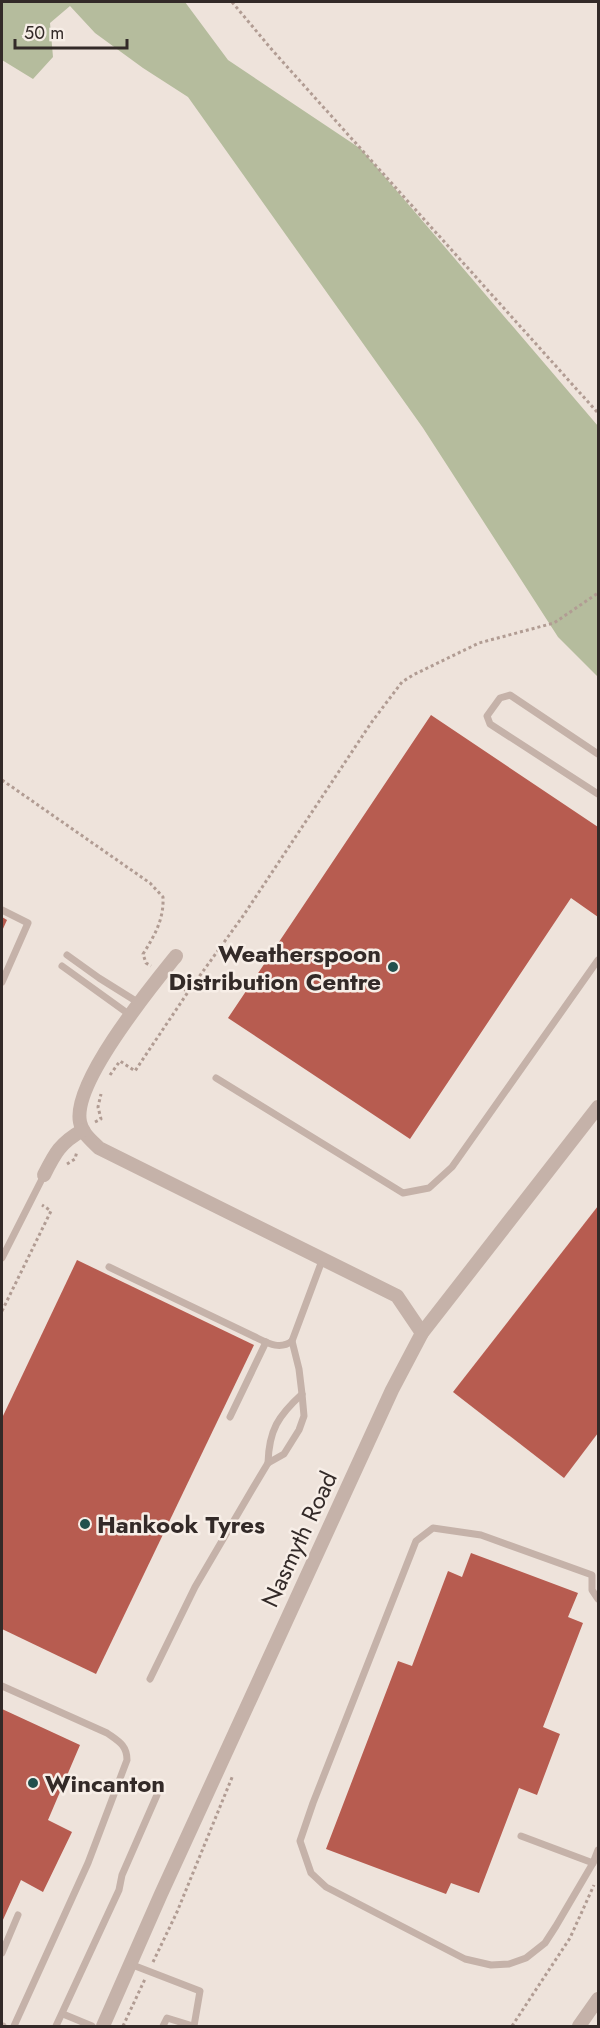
<svg xmlns="http://www.w3.org/2000/svg" width="600" height="2028" viewBox="0 0 600 2028" font-family="Jost,sans-serif">
<rect width="100%" height="100%" fill="#eee3db"/>
<polygon fill="#b5bc9d" points="2,2 185,2 228,60 361,149 598,426 598,677 558,637 423,428 188,97 143,68 95,33 70,6 50,23 53,57 33,79 2,60"/>
<g fill="#b75c50">
<polygon points="431,715 598,827 598,917 571,898 410,1139 228,1018"/>
<polygon points="2,917 7,920 2,931"/>
<polygon points="598,1206 598,1433 564,1478 453,1392"/>
<polygon points="77,1260 254,1345 96,1674 2,1629 2,1418"/>
<polygon points="471,1553 578,1593 568,1617 583,1623 543,1727 560,1734 537,1795 519,1788 479,1893 451,1883 446,1894 326,1849 398,1661 412,1666 448,1571 462,1577"/>
<polygon points="2,1709 80,1745 48,1820 72,1832 43,1892 21,1880 2,1922"/>
</g>
<g fill="none" stroke-linecap="round" stroke-linejoin="round">
<g stroke="#b19c93" stroke-width="3" stroke-dasharray="3 3" stroke-linecap="butt">
<polyline points="232,2 273,51 598,413"/>
<path d="M2 780 150 883 163 897C164 919 155 935 143 954L146 963 151 966"/>
<polyline points="174,981 188,992"/>
<polyline points="110,1075 120,1061 135,1071 188,992 243,916 371,723 402,682 413,675 479,643 554,623 598,593"/>
<polyline points="95,1122 101,1119 98,1107 101,1094"/>
<polyline points="67,1164 75,1159 77,1151"/>
<polyline points="2,1311 51,1211 42,1205"/>
<polyline points="153,1962 177,1912 233,1775"/>
<polyline points="123,2026 145,1979"/>
<polyline points="512,2026 570,1938 594,1885"/>
</g>
<g stroke="#c5b2a9" stroke-width="7">
<polyline points="598,754 510,695 500,698 487,716 490,724 598,794"/>
<polyline points="2,910 28,923 2,982"/>
<polyline points="67,955 99,978 139,1003"/>
<polyline points="62,966 130,1015"/>
<polyline points="216,1078 403,1193 429,1188 452,1167 598,960"/>
<polyline points="2,1258 44,1175"/>
<path d="M109 1267 253 1336C266 1342 279 1351 292 1341L323 1258"/>
<polyline points="230,1417 266,1342"/>
<path d="M268 1463C269 1430 278 1416 302 1394"/>
<polyline points="598,1599 592,1590 592,1575 481,1535 433,1528 416,1541 313,1803 300,1841 311,1873 326,1887 465,1959 491,1965 509,1964 526,1958 545,1943 556,1926 593,1863 598,1850"/>
<polyline points="150,1679 195,1587 253,1488 268,1463 284,1454 299,1430 304,1416 302,1394 299,1369 292,1341"/>
<path d="M2 1686 107 1733C118 1741 127 1745 127 1760L88 1863 14 2026"/>
<polyline points="521,1836 593,1863"/>
<polyline points="2,1953 18,1915"/>
<polyline points="130,1964 200,1991 194,2026"/>
<polyline points="63,2014 92,2026"/>
<polyline points="2,2026 3,2026"/>
<polyline points="56,2026 119,1890 122,1875 157,1795"/>
<polyline points="163,2026 167,2018 193,2026"/>
</g>
<g stroke="#c5b2a9" stroke-width="14">
<path d="M176 956C151 987 72 1083 80 1122 82 1133 91 1140 99 1148L397 1296 422 1333"/>
<path d="M44 1175C55 1153 60 1143 83 1130"/>
<polyline points="103,2026 161,1894 392,1390 422,1333 598,1107"/>
<polyline points="579,2026 598,1999"/>
</g>
</g>
<g fill="#22504d" stroke="#f7eee7" stroke-width="2">
<circle cx="393" cy="967" r="6"/>
<circle cx="85" cy="1524" r="6"/>
<circle cx="33" cy="1783" r="6"/>
</g>
<g text-anchor="middle" dominant-baseline="central" stroke-width="5" stroke-linejoin="round" paint-order="stroke">
<g font-size="24" font-weight="bold" fill="#332a28" stroke="#f7eee7" text-anchor="start">
<text x="381" y="953" text-anchor="end">Weatherspoon<tspan x="381" dy="28">Distribution Centre</tspan></text>
<text x="97" y="1524">Hankook Tyres</text>
<text x="45" y="1783">Wincanton</text>
</g>
<g font-size="24" fill="#332a28" stroke="#f7eee7">
<text transform="translate(299 1539) rotate(-65)">Nasmyth Road</text>
</g>
</g>
<rect width="600" height="2028" fill="none" stroke="#332a28" stroke-width="6"/>
<path d="M15 39v9h112v-9" fill="none" stroke="#332a28" stroke-width="3"/>
<text x="24" y="39" font-size="18" fill="#332a28" stroke="#f7eee7" stroke-width="4.5" paint-order="stroke">50 m</text>
</svg>
